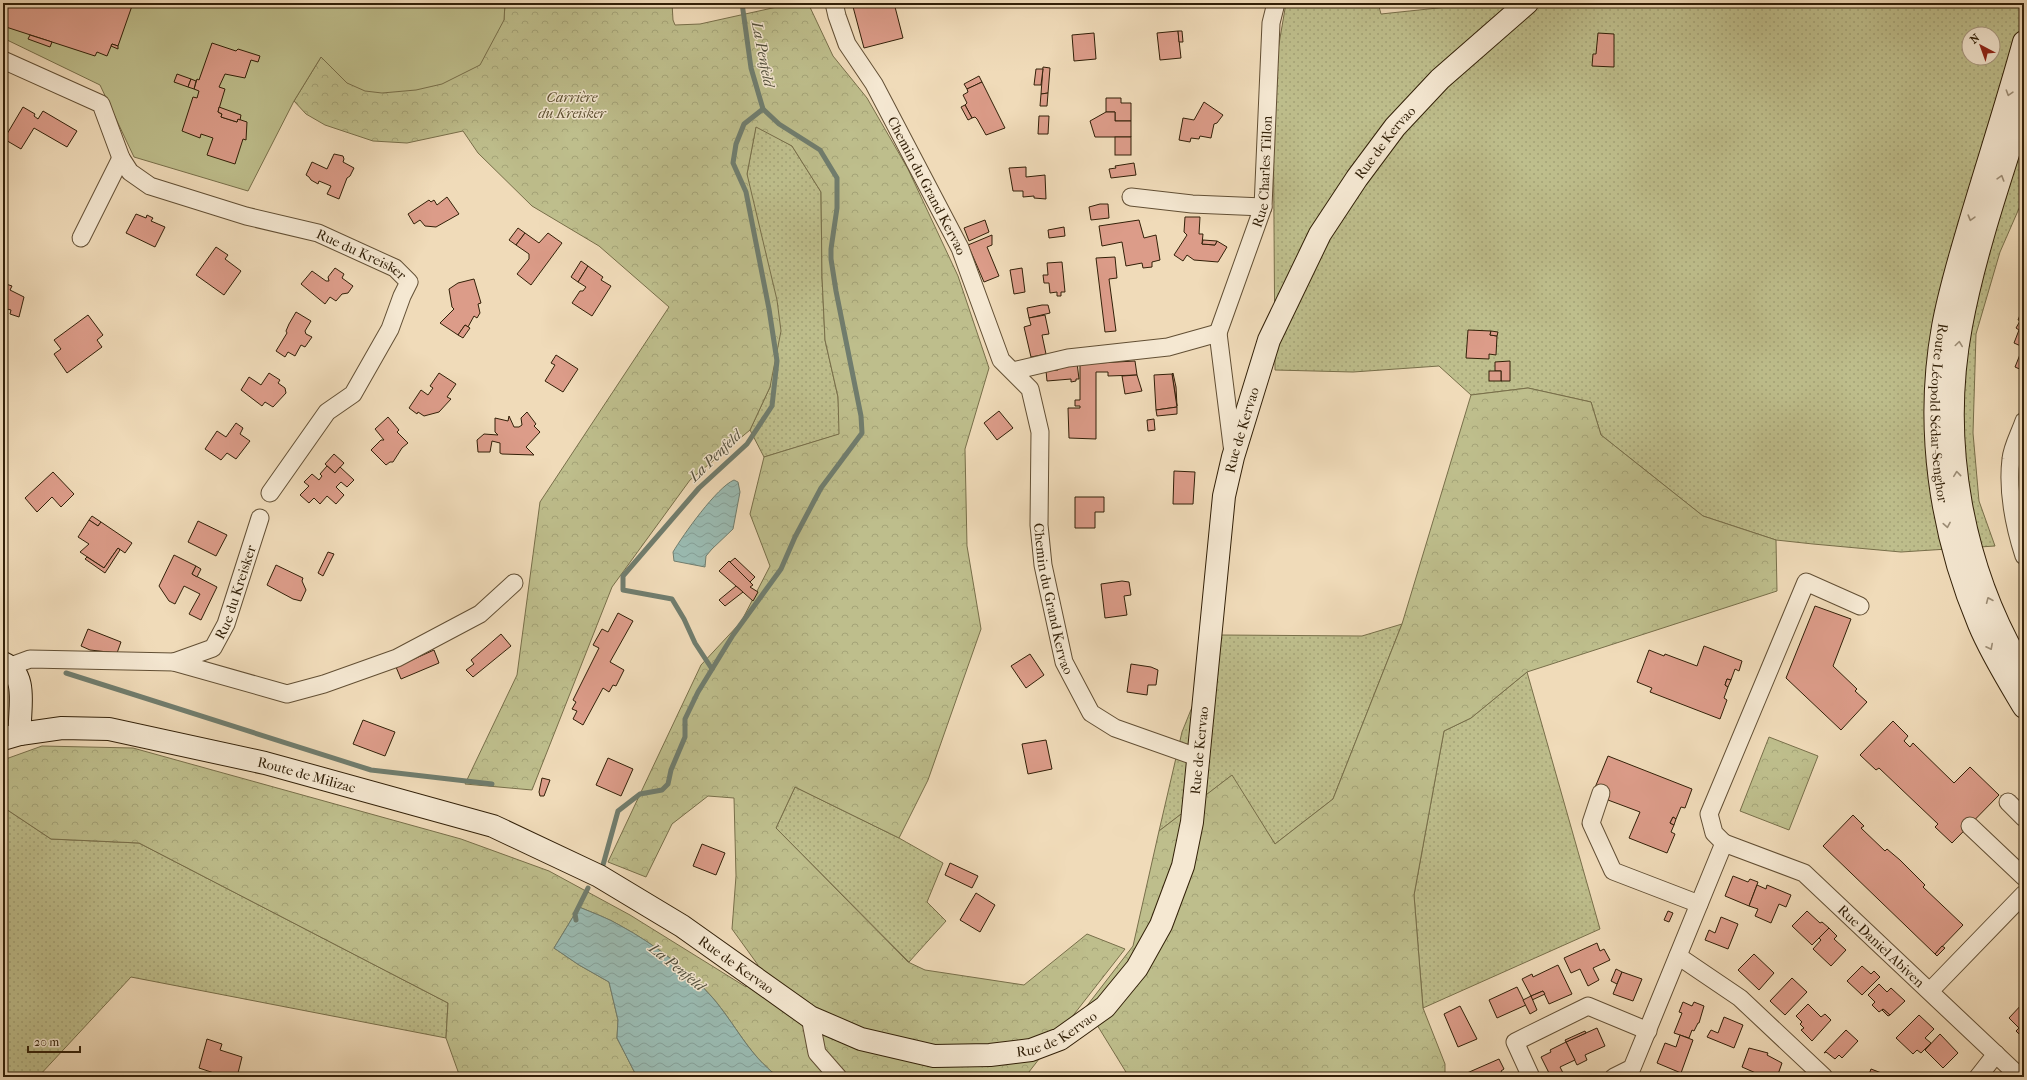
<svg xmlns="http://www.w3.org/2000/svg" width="2027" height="1080" viewBox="0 0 2027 1080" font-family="'IM FELL French Canon',serif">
<defs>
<pattern id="grass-dots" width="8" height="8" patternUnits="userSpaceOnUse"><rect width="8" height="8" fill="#bebe8c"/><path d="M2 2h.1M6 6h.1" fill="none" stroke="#a4a377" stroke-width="1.8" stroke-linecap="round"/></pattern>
<pattern id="forest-crowns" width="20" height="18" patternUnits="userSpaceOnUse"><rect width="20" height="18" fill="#bebe8c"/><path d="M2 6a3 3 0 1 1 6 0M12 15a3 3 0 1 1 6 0" fill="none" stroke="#a4a377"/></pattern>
<pattern id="water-waves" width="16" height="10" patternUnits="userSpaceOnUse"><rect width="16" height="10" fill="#9abbb2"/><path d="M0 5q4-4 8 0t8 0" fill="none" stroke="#85a098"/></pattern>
</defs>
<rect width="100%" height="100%" fill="#f0dbb9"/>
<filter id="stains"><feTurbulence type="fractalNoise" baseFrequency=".005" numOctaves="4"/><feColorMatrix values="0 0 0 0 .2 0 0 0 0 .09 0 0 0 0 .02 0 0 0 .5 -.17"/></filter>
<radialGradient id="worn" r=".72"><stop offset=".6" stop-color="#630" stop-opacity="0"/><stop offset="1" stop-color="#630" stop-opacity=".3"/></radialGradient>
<g fill="url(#grass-dots)" stroke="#786f4a" fill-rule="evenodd">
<path d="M1286 3H1378L1381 14 1485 3H2024V197L2000 252 1976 334 1973 433 1979 501 1995 546 1901 552 1813 544 1776 540 1703 516 1601 435 1591 402 1528 388 1471 395 1439 366 1353 372 1275 370 1273 79ZM1969 34H1993V58H1969Z"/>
<polygon points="756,126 792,146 821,192 822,277 825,340 838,397 840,434 764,457 750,430 770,387 747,174"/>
<polygon points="1402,624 1333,799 1275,844 1231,776 1159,831 1182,732 1221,635 1362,636"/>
<polygon points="1527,672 1600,929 1423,1008 1414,895 1444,731 1471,718"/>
<polygon points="795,787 899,838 943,863 927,902 946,921 909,962 776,828"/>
<polygon points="3,807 51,839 139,843 448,1003 446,1038 131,977 38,1077 3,1077"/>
</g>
<g fill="url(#forest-crowns)" stroke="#786f4a">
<path d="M505 3H672L673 20 675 25 700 24 795 3H808L833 56 867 98 908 169 958 276 989 368 965 449 967 546 981 629 928 780 899 838 795 787 776 828 908 962 925 970 1024 985 1087 934 1125 949 1025 1077H778C748 1054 736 1025 712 997 687 969 654 944 621 926 608 918 593 913 579 907L554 948 579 965 609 982 618 1020 617 1038 637 1077H460L446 1038 448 1003 139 843 51 839 3 807V760L42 746 133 748 461 839 549 871 630 915 746 987 758 965 732 929 736 876 734 798 708 796 672 824 646 877 608 862 701 665 741 622 770 566 750 514 764 457 839 434 838 397 825 340 822 277 821 192 792 146 756 127 747 174 777 300 781 331 770 387 750 430 690 480 612 587 532 790 465 784 517 675 540 502 669 307 599 246 532 206 478 153 463 131 407 143 373 141 325 125 306 114 294 101 321 57 347 83 504 20Z"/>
<polygon points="1528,388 1591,402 1601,435 1703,516 1776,540 1777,591 1527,672 1471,718 1444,731 1414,895 1423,1008 1445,1064 1445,1077 1129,1077 1086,1007 1133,946 1159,831 1232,775 1275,844 1333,799 1402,624 1471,395"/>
<polygon points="1769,737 1818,756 1789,830 1740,811"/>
</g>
<polygon fill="#bebe8c" stroke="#786f4a" points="3,3 505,3 504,20 480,65 442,84 416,90 382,93 365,91 347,83 321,57 294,101 248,191 134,157 100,85 3,38"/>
<g fill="url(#water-waves)" stroke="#707d6e">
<path d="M734 480 738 482 740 492 733 529 712 549 706 556 705 567 674 561 673 552C683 535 717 487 734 480Z"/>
<path d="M579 907C593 913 608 918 621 926 654 944 687 969 712 997 736 1025 748 1054 778 1077H637L617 1038 618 1020 609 982 579 965 554 948Z"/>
</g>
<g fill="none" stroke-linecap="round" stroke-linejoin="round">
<g stroke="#707d6e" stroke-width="5">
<polyline points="712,669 695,643 684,619 672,599 623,590 623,576 699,488 747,444 772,406 777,361 769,309 746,192 733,163 736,144 744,124 763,109"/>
<polyline points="66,673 371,770 492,784"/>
<polyline points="603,865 618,811 640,794 662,790 668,784 671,770 685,737 685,719 698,692 733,635 781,569 795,537 821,488 862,433 861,416 836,291 831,259 831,249 837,208 837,178 820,150 779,124 763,109 751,68 742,3"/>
<polyline points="576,920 575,914 588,888"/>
</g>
</g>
<g fill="#dc9c89" stroke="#322008">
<polygon points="3,3 133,3 118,46 112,44 107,56 97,52 95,56 3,26"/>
<polygon points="852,3 894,3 903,38 864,48"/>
<polygon points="1178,31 1181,58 1160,60 1157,33"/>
<polygon points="1178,31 1182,31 1183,42 1179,42"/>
<polygon points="1094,33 1096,59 1074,61 1072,35"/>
<polygon points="1598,33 1614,34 1614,67 1592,66 1593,54 1596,54"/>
<polygon points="30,35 52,42 50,47 28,39"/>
<polygon points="212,43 236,51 238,49 260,56 258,62 251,60 245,78 225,74 219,87 225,89 218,112 222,114 221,117 237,122 238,119 247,122 246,140 243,139 235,164 207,155 213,138 201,134 200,138 182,131 193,97 197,98 199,91 194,89 197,79 199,80"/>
<polygon points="112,44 118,46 118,49 111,46"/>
<polygon points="1043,67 1050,68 1048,93 1041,94"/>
<polygon points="1036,69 1043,69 1041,85 1034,85"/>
<polygon points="177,74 191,79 188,87 174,82"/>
<polygon points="979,76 982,82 967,89 964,84"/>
<polygon points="191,79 196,81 194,89 188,87"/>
<polygon points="982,82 1005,128 986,135 977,119 975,117 972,118 965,105 967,103 963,95 968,92 967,89"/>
<polygon points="1048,93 1047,106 1040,106 1041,94"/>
<polygon points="1106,98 1121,98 1121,103 1131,103 1131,121 1115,121 1115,112 1106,112"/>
<polygon points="1204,102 1223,115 1217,123 1214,124 1211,138 1200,136 1199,139 1191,138 1190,142 1179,140 1183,118 1194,120"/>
<polygon points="965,105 972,118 968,120 961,107"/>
<polygon points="23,107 35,114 34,116 38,119 43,111 77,131 67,147 34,128 21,149 4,139"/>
<polygon points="219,107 241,115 240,120 238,119 237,122 221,117 222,114 218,112"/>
<polygon points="1106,112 1115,112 1115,121 1131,121 1131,137 1095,137 1090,121"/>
<polygon points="1039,116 1049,116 1048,134 1038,134"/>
<rect x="1115" y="137" width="16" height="18"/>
<polygon points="334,154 343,156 344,159 343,162 354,168 350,176 347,178 339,199 327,194 331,186 319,181 318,184 311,180 309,177 306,175 312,162 327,169"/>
<polygon points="1134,163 1136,175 1111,178 1109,169 1116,168 1115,166"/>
<polygon points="1026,167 1026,177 1045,175 1046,199 1034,198 1034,196 1023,197 1023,191 1013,191 1009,168"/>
<polygon points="447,197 459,214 436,227 425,226 420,220 414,224 408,214 429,200 431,202 434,200 437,205"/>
<polygon points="1100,204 1108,204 1109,218 1091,220 1089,207"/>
<polygon points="136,214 146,218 147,215 153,218 151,221 165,227 155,247 126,233"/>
<polygon points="1185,217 1200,217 1199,234 1203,234 1202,244 1215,245 1217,241 1227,247 1218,262 1194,260 1187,255 1183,261 1174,255 1187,235 1184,232"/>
<polygon points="985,220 989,232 969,241 964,228"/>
<polygon points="1139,220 1144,238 1156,235 1160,260 1152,262 1152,267 1143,268 1142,263 1126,266 1122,242 1102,246 1099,226"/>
<polygon points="1064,227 1065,236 1049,238 1048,230"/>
<polygon points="518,228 525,233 516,245 509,240"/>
<polygon points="525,233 539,243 548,233 562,243 531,285 517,274 529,259 529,254 516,245"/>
<polygon points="992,235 992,245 987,247 999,276 984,282 968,245"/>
<polygon points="1203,240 1217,241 1215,245 1202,244"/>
<polygon points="216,247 228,255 225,259 241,271 224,295 196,275"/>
<polygon points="1115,257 1117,278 1109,279 1116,331 1105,332 1096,258"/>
<polygon points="581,261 588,266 578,282 571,277"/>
<polygon points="1062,262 1065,292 1061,292 1061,296 1057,296 1057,292 1050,293 1049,283 1044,283 1043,275 1048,275 1047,263"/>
<polygon points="588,266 603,277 601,280 611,286 592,316 572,303 580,291 583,291 586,287 578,282"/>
<polygon points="335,268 344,274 342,278 353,286 348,293 342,294 336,301 330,297 325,304 301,284 312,271 326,281 329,281 328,277"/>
<polygon points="1022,268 1025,292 1014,294 1010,270"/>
<polygon points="474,279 481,303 478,304 480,313 477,318 474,316 468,327 465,325 458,335 440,323 454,309 452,307 449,289 458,283"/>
<polygon points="3,283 12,286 10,290 24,297 19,317 10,314 11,310 3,308"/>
<polygon points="1042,305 1048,305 1050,313 1029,318 1027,308"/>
<polygon points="2024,305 2024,322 2018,320"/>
<polygon points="296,312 311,321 305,331 306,334 312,337 305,347 301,345 295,356 288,352 285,357 276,351 287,333 286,331 289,324"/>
<polygon points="88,315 103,335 97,340 102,347 67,373 54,354 61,349 54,340"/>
<polygon points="1045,315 1049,334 1042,335 1046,354 1031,357 1024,327 1031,325 1029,318"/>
<polygon points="2020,321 2024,322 2024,371 2015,367 2023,347 2014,343 2019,330 2016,328"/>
<polygon points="465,325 470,328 463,338 458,335"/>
<polygon points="1468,330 1491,331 1490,335 1497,336 1496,355 1489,354 1489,359 1466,358"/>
<polygon points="1491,331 1498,332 1497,336 1490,335"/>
<polygon points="556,355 578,369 563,392 545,381 555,365 551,363"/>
<polygon points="1135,361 1137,375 1108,376 1108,372 1096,372 1096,439 1069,438 1068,408 1080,408 1080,406 1075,406 1075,400 1080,400 1080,364"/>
<polygon points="1510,361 1510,381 1501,381 1501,371 1495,371 1495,362"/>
<polygon points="1077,363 1079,379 1076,379 1076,381 1071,382 1071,379 1047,381 1046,371 1058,370 1057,365"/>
<rect x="1489" y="371" width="12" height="10"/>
<polygon points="269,373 280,380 278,383 285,388 286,393 273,407 265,402 262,406 241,390 249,377 261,385"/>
<polygon points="439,373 456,384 447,397 451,399 439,412 424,416 418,412 417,414 409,408 421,390 428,395 433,388 430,386"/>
<polygon points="1173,373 1176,387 1177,406 1172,374"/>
<polygon points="1172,374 1177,407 1156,410 1154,375"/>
<polygon points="1137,375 1142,391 1125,394 1122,376"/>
<polygon points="1177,407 1177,414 1157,416 1156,410"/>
<polygon points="999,411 1013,428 997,440 984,423"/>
<polygon points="527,412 536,424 534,426 540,432 526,447 534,455 502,454 500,453 500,443 492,441 490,452 478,452 477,440 484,434 498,435 495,432 495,418 508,421 509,416 514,427 519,427 522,425 521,418"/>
<polygon points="388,417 399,430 397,432 408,443 402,448 393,462 390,462 386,465 371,450 381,440 384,440 375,429"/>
<polygon points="1154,419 1155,430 1148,431 1147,420"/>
<polygon points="236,423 243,428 240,434 250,441 236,459 227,453 221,460 205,449 217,431 226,437"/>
<polygon points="334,454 344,463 335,473 325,464"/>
<polygon points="327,466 335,473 340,467 354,480 347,487 341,482 336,487 344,495 336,504 327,496 320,504 314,498 309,503 300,495 309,486 304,482 312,474 319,480 322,476 320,474"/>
<polygon points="1174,471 1195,472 1193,504 1173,504"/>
<polygon points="53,472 74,494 61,507 52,497 37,512 25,498"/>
<polygon points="1075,497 1104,497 1104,512 1095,512 1095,528 1075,528"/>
<polygon points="92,516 101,522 98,526 89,520"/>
<polygon points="89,520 98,526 101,522 132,543 125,553 118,548 104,568 80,552 89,544 78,537"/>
<polygon points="198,521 227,535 216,556 188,542"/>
<polygon points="118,548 120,550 105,573 85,559 87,557 104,568"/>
<polygon points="328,552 334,554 323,576 318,573"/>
<polygon points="174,555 196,566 192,574 217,587 201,620 189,614 200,594 184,586 175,604 169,601 159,586"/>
<polygon points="735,558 755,577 750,582 730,562"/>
<polygon points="729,561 753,585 750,587 758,592 753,601 719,571"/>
<polygon points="276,565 303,578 302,581 306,590 301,601 293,599 267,585"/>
<polygon points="196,566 201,569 197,577 192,574"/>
<polygon points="1122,581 1129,582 1131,595 1124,596 1127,615 1105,618 1101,584"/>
<polygon points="736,586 743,592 725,606 719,600"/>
<polygon points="1815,606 1851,619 1833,666 1857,689 1855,691 1867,702 1841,730 1786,678"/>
<polygon points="618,613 633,621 610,662 624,670 616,686 613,685 609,692 603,688 583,725 573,719 577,711 572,709 576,702 573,700 599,648 593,645 602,629 608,632"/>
<polygon points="88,629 121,642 117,653 90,650 81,646"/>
<polygon points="501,634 511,646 473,677 466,670 474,664 471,660"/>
<polygon points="1704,646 1742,661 1739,671 1735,669 1731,680 1727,679 1725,685 1728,687 1724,698 1727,700 1720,719 1650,692 1652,688 1637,682 1649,650 1664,656 1665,654 1697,666"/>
<polygon points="434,650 439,663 401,679 396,667"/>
<polygon points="1030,654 1044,675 1026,688 1011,666"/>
<polygon points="1131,664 1151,667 1158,670 1156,685 1148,685 1147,695 1127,692"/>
<polygon points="1727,679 1731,680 1728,687 1725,685"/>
<polygon points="363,720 395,732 385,756 353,744"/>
<polygon points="1893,721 1908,736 1904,741 1910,747 1913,743 1954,783 1970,767 1999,795 1952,843 1935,827 1938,824 1879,768 1876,770 1860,755"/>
<polygon points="1046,740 1052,769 1028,774 1022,744"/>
<polygon points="1608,756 1692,789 1685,808 1681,807 1676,819 1673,817 1670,823 1674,825 1671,832 1675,834 1667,853 1629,838 1640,812 1608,800 1609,796 1594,790"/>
<polygon points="608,758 633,769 621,796 596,785"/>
<polygon points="542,778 550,780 544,796 540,796 539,792"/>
<polygon points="1853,815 1864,826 1861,828 1885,851 1887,849 1900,860 1925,885 1923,887 1963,925 1935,954 1823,846"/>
<polygon points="1673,817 1676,819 1674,825 1670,823"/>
<polygon points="702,844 725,853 716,875 693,866"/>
<polygon points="950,863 978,876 972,888 945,875"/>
<polygon points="1733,876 1748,882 1750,879 1758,882 1749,906 1725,896"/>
<polygon points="1757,885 1766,889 1767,885 1791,895 1786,907 1779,904 1771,923 1755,916 1758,909 1749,906"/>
<polygon points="976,893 995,905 980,932 960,920"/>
<polygon points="1668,911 1673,913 1669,922 1664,920"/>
<polygon points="1807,911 1820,923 1822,922 1829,928 1812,945 1792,926"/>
<polygon points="1721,917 1738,924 1728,949 1705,940 1709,930 1715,933"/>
<polygon points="1829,928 1837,936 1834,939 1846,950 1831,966 1813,949 1821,940 1819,938"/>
<polygon points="1597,943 1600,951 1604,949 1610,960 1593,968 1599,980 1588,986 1580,969 1571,973 1564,958"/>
<polygon points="1942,946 1945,948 1937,956 1935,954"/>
<polygon points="1754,954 1774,973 1759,990 1738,970"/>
<polygon points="1558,965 1572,994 1549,1004 1543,991 1531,996 1522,979 1532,974 1533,977"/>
<polygon points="1862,966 1871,974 1874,971 1880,977 1862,995 1847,981"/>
<polygon points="1616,969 1622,972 1617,984 1611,981"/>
<polygon points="1622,972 1642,979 1633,1001 1613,994"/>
<polygon points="1792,978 1807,992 1785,1015 1770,1001"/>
<polygon points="1879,984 1887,992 1891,988 1905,1001 1890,1015 1883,1009 1879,1012 1872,1005 1875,1002 1868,995"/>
<polygon points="1517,987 1526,1005 1497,1018 1489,1000"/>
<polygon points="1543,991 1545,994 1532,1000 1531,996"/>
<polygon points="1531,996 1537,1010 1530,1014 1523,1000"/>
<polygon points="1683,1002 1692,1006 1694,1002 1704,1006 1699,1023 1698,1023 1694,1031 1692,1030 1689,1038 1674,1033 1682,1013 1679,1012"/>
<polygon points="2024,1002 2024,1039 2016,1031 2019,1028 2009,1018"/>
<polygon points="1808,1004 1821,1017 1825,1014 1831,1020 1812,1041 1801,1030 1804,1028 1800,1024 1802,1022 1796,1016"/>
<polygon points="1460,1006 1477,1039 1458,1047 1444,1014"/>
<polygon points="1883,1009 1890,1015 1888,1016 1882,1010"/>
<polygon points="1919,1015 1934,1029 1925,1038 1931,1043 1921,1053 1917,1050 1913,1054 1896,1038"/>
<polygon points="1724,1017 1743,1025 1734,1048 1707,1037 1711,1030 1718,1033"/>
<polygon points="1597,1028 1605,1046 1585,1055 1587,1060 1577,1065 1566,1042"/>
<polygon points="1846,1030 1858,1041 1842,1058 1839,1055 1835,1059 1826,1052 1824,1053"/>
<polygon points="1585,1031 1586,1033 1566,1042 1565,1040"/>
<polygon points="1940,1034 1958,1053 1943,1068 1925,1050"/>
<polygon points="1680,1035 1693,1040 1681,1073 1657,1063 1665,1043 1676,1047"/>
<polygon points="207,1039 222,1044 220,1050 242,1057 237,1077 223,1076 199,1068"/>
<polygon points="1566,1042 1575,1060 1560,1067 1564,1075 1551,1077 1541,1057 1551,1052 1550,1050"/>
<polygon points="1749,1048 1768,1053 1767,1055 1782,1063 1777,1077 1765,1077 1742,1067"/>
<polygon points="1499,1059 1504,1069 1501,1071 1504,1077 1468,1077 1467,1073"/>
<polygon points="1871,1069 1892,1077 1868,1077"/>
</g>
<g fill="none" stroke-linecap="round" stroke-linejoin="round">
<defs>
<g id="street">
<path id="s1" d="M834 3 837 16 847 44 874 84 960 248 1001 360 1030 389 1040 432 1039 525 1043 565 1064 662 1091 713 1115 728 1197 757"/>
<path id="s2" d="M3 60 101 104 121 158 130 172 150 186 246 216 318 233 395 268 409 282 402 296 390 329 353 394 327 412 270 493"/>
<polyline points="1131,197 1192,204 1263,207"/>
<polyline points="81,238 121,158"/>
<path id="s3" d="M1218 333 1263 207 1271 23 1276 3"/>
<polyline points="1013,371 1068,358 1168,347 1218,333 1233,453"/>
<path d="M2024 421C2020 433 2012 447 2011 459 2007 492 2014 525 2024 556"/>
<path id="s4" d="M174 662 213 648 226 624 260 518"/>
<polyline points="11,666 30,659 174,662 287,694 324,684 397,658 480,614 514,583"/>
<polyline points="1601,793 1591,823 1613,871 1699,904"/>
<polyline points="2008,802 2024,818"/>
<polyline points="1970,826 2024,877"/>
<polyline points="1724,843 1714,833 1709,814 1806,582 1860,606"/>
<polyline points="1678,956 1740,998 1824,1077"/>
<polyline points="1930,991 2024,894"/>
<polyline points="810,1017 817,1053 838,1077"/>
<polyline points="1531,1077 1515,1042 1588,1006 1648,1031"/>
<path id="s5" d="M1614 1077 1632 1068 1724 843 1804 873 2020 1077"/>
<polyline points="1978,1077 1996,1054"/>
</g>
<g id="secondary">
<path id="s6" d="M2024 42C2007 104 1987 165 1969 226 1959 260 1949 293 1943 327 1925 427 1940 531 1979 624 1991 653 2008 680 2024 707"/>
<path d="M2024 104C2001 177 1975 251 1961 326 1939 443 1962 570 2024 672"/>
<path d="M3 663C30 675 18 711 20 734"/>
<path id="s7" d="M3 739 20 734 62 728 109 729 265 763 493 826 599 876 682 926 810 1017 861 1039 934 1056 990 1055 1031 1050 1060 1039 1105 1007 1137 968 1161 925 1183 866 1192 822 1224 496 1233 457 1269 340 1320 234 1357 178 1395 127 1440 79 1527 3"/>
</g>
</defs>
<use href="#street" stroke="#624f34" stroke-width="19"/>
<use href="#secondary" stroke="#322008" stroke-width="24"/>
<use href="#street" stroke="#f5e8d2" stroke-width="17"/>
<use href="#secondary" stroke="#f5e8d2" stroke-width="22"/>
</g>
<defs><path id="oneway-chevron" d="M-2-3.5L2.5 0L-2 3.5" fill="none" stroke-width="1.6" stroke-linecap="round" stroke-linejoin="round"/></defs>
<g stroke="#9d8e77">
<use href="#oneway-chevron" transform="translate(2009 93) rotate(107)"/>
<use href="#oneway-chevron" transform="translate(2001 178) rotate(-73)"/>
<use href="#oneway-chevron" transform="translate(1971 218) rotate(106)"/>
<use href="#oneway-chevron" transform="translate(1959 344) rotate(-82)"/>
<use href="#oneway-chevron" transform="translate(1957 474) rotate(-96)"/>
<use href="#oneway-chevron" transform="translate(1947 525) rotate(80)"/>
<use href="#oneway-chevron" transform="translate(1989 600) rotate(-113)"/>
<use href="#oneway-chevron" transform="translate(1990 647) rotate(63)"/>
</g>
<g text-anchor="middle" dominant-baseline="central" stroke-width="3" stroke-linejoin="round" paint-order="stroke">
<g font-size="14" font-style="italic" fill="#5c4f30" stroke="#f5e8d2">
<text x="572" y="97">Carrière<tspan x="572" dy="16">du Kreisker</tspan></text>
</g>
<g font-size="14" fill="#322008" stroke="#f5e8d2">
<text stroke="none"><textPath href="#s7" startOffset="2116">Rue de Kervao</textPath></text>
<text stroke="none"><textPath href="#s3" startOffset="169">Rue Charles Tillon</textPath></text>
<text stroke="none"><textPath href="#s1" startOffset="206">Chemin du Grand Kervao</textPath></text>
<text stroke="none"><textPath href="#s2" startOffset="429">Rue du Kreisker</textPath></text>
<text stroke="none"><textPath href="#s6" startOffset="383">Route Léopold Sédar-Senghor</textPath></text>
<text stroke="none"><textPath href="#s7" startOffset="1792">Rue de Kervao</textPath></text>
<text stroke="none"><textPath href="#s4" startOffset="102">Rue du Kreisker</textPath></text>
<text stroke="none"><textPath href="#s1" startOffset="649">Chemin du Grand Kervao</textPath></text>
<text stroke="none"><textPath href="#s7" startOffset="1468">Rue de Kervao</textPath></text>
<text stroke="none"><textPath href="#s7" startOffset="310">Route de Milizac</textPath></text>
<text stroke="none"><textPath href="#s5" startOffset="455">Rue Daniel Abiven</textPath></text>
<text stroke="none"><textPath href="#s7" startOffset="784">Rue de Kervao</textPath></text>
<text stroke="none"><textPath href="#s7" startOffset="1132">Rue de Kervao</textPath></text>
</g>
<g font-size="15" font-style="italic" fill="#514e3b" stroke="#f5e8d2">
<text transform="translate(763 54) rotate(79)">La Penfeld</text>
<text transform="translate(715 456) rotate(-44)">La Penfeld</text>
<text transform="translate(677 967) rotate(39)">La Penfeld</text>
</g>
</g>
<rect width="2027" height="1080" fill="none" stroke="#f0dbb9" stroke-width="16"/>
<rect x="4" y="4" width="2019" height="1072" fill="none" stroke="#322008" stroke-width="2"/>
<rect x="8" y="8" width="2011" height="1064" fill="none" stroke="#322008"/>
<g transform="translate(1981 46) rotate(319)"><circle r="19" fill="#f5e8d2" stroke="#a79881"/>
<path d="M0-3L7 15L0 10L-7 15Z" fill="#8f2418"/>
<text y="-6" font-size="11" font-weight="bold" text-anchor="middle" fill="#322008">N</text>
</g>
<path d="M28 1046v6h52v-6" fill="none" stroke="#322008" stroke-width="2"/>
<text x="34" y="1046" font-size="12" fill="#322008" stroke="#f5e8d2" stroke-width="3" paint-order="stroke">20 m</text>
<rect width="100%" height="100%" filter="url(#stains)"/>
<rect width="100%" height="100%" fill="url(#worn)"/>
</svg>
